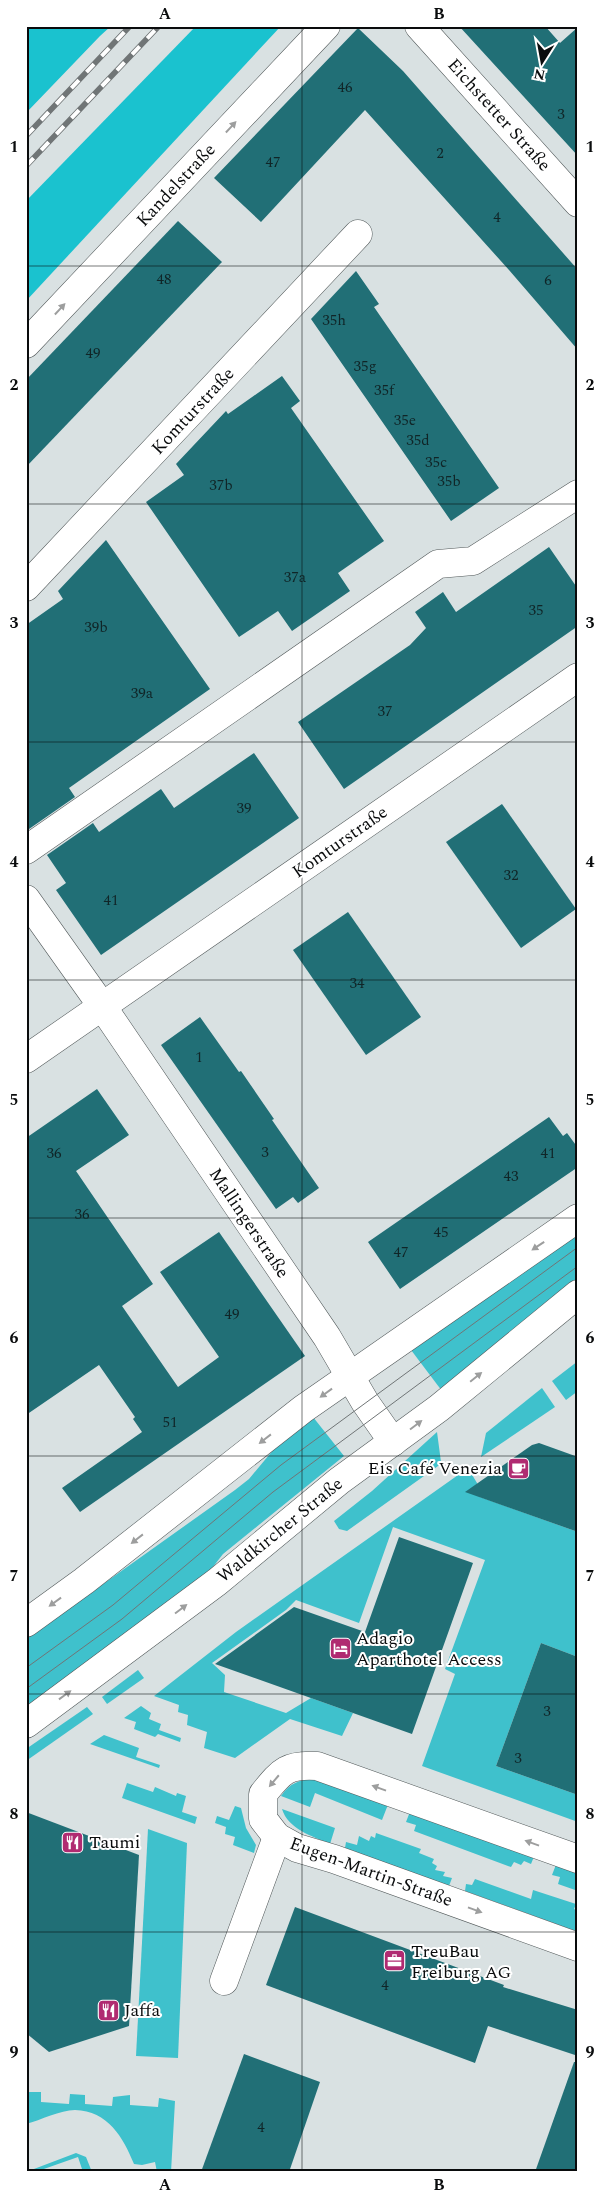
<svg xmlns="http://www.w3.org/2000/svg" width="604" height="2198" viewBox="0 0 604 2198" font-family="Spectral,serif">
<rect width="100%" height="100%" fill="#d9e1e2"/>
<g fill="#3fc1cc">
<polygon points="578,1228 578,1280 442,1391 408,1346"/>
<polygon points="578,1361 578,1391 566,1400 552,1381"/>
<polygon points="542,1388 555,1407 481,1457 486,1433"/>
<polygon points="313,1417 344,1456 223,1554 202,1581 26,1713 26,1639 235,1490 249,1479 279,1443"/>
<polygon points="437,1432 441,1462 438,1466 347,1531 339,1529 334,1521 372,1491"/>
<polygon points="468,1468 477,1483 480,1497 578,1532 578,1657 541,1643 496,1766 578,1795 578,1822 422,1766 455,1674 445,1669 485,1560 393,1527 359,1623 296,1600 286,1610 212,1663 225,1675 224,1692 286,1713 311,1698 353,1713 342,1736 290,1719 235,1758 204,1748 207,1732 187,1725 188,1715 178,1712 179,1705 154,1696 236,1632"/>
<polygon points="138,1670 144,1678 107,1704 102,1697"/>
<polygon points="141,1706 151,1713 149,1719 161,1724 159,1730 181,1738 180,1742 158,1734 155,1737 134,1729 136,1722 124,1718"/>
<polygon points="87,1707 93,1714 26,1761 26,1749"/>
<polygon points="104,1735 139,1748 136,1757 160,1765 159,1768 90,1744"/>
<path d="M314 1778 389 1802 382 1820 315 1793 310 1807 281 1796C290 1783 299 1780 314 1778Z"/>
<polygon points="127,1783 153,1792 155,1787 176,1796 177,1793 186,1796 182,1812 197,1817 195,1824 122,1798"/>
<polygon points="235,1806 241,1808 246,1828 256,1845 254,1853 233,1845 235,1837 225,1834 226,1827 215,1823 217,1816 229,1820"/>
<path d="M282 1809 335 1828 330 1844C312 1836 288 1829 282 1809Z"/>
<polygon points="411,1809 535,1854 531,1864 524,1861 521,1865 514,1862 511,1867 414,1831 416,1825 406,1822"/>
<polygon points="148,1829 187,1843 178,2058 136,2056"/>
<polygon points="376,1833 421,1849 419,1853 434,1859 432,1863 437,1866 435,1870 445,1872 443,1876 452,1878 449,1886 345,1848 346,1842 357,1845 359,1836 369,1841 371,1836 375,1838"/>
<polygon points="557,1862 578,1870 578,1891 558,1884 560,1877 552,1875"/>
<polygon points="475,1879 531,1899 533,1890 576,1904 574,1909 578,1911 578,1932 465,1891 466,1884 472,1885"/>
<path d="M26 2092H41V2102L69 2104 70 2094 85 2095V2104L112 2106 113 2097 130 2095V2105L158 2107 159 2098 175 2101 171 2172H157L155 2162 142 2165 134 2164C123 2137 108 2111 75 2110 60 2110 41 2120 26 2124Z"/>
<polygon points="76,2153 86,2157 92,2172 83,2172 78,2157 41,2170 42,2172 26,2172"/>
</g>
<g fill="#1ac2cf">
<polygon points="26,26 111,26 100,36 26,113"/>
<polygon points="196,26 281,26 26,301 26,201"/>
</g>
<g fill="#216f76">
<polygon points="459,26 545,26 560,43 578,27 578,156"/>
<polygon points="358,28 403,71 578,270 578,350 509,270 365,110 261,222 214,178"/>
<polygon points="178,221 222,262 26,467 26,380"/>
<polygon points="356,271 379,304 374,307 499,488 451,521 311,319"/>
<polygon points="282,376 300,401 291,408 384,541 338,573 350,591 292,631 278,611 239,637 146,502 184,475 176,464 226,411 228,414"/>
<polygon points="106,540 210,689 69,788 75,797 29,829 26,825 26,625 63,599 58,591"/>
<polygon points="549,547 578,589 578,626 344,789 298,722 410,645 426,628 415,612 443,592 456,612"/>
<polygon points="254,753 299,818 101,955 56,890 66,883 47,855 93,823 99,832 161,789 174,808"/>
<polygon points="502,804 576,909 521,948 446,842"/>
<polygon points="348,912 421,1017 366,1055 293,950"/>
<polygon points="200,1017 239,1072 241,1071 274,1119 272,1120 319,1188 298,1203 293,1197 276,1209 161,1045"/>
<polygon points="97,1089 129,1135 76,1171 153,1284 122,1306 178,1387 219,1357 160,1272 219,1232 305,1356 80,1512 62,1488 142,1432 133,1419 135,1417 99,1365 26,1415 26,1138"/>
<polygon points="549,1117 563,1136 567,1133 578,1148 578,1167 400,1289 368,1242"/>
<polygon points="539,1443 578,1457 578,1532 465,1492 532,1445"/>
<polygon points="399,1537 473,1563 412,1734 215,1664 294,1607 365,1632"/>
<polygon points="541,1643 578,1657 578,1795 496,1766"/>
<polygon points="26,1812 139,1855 129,2026 49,2052 26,2033"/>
<polygon points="295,1907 504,1985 503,1987 578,2010 578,2056 488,2026 475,2063 266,1985"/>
<polygon points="244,2054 320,2082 289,2172 201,2172"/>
<polygon points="574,2062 578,2062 578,2172 535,2172"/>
</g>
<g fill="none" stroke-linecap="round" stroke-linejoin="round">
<defs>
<g id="minor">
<polyline points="419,26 578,203"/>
<polyline points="26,344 326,26"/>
<polyline points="26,587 358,234"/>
<polyline points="26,850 438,564 473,561 578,494"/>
<polyline points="26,899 102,1006 327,1337 365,1402 393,1442"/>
<polyline points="26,1059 578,677"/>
<path d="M578 1859 317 1766C286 1764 281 1772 263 1794V1819L277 1837 297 1848 334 1859 578 1947"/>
<polyline points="224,1981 277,1837"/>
</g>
<g id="major">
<polyline points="26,1623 84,1581 303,1409 578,1218"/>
<polyline points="26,1724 217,1582 339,1481 439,1408 578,1294"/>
</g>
</defs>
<use href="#minor" stroke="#52595a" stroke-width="29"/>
<use href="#major" stroke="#52595a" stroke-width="29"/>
<use href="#minor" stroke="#fff" stroke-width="28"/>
<use href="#major" stroke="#fff" stroke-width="28"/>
<g stroke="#707576" stroke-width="1">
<polyline points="26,1668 113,1605 281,1465 578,1247"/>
<polyline points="26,1689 122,1619 273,1492 578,1266"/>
</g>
<defs>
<g id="rail">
<polyline points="26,136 130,26"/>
<polyline points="26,166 159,26"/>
</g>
</defs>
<use href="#rail" stroke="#707576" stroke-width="5.5"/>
<use href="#rail" stroke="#fff" stroke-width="4" stroke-dasharray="11" stroke-linecap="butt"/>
</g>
<defs><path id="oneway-solid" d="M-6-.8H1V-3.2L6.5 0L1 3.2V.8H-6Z" transform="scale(1.25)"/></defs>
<g fill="#9d9e9e">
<use href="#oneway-solid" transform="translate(231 127) rotate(-47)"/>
<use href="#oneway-solid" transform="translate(60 309) rotate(-47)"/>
<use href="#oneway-solid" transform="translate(538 1246) rotate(146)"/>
<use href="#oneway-solid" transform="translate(476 1377) rotate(-39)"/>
<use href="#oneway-solid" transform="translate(326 1393) rotate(144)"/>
<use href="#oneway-solid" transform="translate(416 1425) rotate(-37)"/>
<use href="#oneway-solid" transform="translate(265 1439) rotate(142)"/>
<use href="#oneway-solid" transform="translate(137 1539) rotate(142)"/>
<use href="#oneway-solid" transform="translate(55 1602) rotate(144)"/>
<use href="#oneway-solid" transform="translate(181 1609) rotate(-37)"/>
<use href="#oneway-solid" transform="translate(65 1695) rotate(-36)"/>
<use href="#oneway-solid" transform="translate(274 1781) rotate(130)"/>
<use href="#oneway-solid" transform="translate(379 1788) rotate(-160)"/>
<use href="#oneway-solid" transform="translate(532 1843) rotate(-160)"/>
<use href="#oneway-solid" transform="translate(475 1910) rotate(20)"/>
</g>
<path fill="none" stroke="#0a0c0d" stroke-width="1" stroke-opacity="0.55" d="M302 26V2172M26 266H578M26 504H578M26 742H578M26 980H578M26 1218H578M26 1456H578M26 1694H578M26 1932H578"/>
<defs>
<symbol id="cafe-square" viewBox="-11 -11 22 22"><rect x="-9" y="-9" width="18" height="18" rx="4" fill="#b02b71" stroke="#fff"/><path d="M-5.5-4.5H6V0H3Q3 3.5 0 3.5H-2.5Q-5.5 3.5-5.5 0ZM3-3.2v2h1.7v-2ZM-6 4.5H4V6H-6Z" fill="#fff"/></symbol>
<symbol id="hotel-square" viewBox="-11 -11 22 22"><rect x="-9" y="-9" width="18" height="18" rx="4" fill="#b02b71" stroke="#fff"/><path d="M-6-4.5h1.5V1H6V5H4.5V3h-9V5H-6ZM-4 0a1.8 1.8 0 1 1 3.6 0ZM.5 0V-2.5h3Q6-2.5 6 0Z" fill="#fff"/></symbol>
<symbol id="restaurant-square" viewBox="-11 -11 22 22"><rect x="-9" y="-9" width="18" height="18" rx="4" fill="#b02b71" stroke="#fff"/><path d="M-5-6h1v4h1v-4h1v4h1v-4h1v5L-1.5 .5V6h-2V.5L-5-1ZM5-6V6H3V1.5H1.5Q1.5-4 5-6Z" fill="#fff"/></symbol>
<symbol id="office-square" viewBox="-11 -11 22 22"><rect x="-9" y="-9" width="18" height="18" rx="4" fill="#b02b71" stroke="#fff"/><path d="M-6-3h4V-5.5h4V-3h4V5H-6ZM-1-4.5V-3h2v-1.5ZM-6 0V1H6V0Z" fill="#fff"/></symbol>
</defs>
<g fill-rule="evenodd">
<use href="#cafe-square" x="506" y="1456" width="25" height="25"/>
<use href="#hotel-square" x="328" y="1636" width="25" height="25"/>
<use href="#restaurant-square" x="60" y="1830" width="25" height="25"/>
<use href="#office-square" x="382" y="1948" width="25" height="25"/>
<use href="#restaurant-square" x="96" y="1998" width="25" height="25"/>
</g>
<g text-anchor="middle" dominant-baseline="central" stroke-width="4" stroke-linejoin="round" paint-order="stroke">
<g font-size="15" fill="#102527">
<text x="345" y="87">46</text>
<text x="561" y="114">3</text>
<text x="440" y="153">2</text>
<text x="273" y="162">47</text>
<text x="497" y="217">4</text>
<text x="164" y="279">48</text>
<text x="548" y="280">6</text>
<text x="334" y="320">35h</text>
<text x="93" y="353">49</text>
<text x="365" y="366">35g</text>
<text x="384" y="390">35f</text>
<text x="405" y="420">35e</text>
<text x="418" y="440">35d</text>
<text x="436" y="462">35c</text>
<text x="449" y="481">35b</text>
<text x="221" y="485">37b</text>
<text x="295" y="577">37a</text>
<text x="536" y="610">35</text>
<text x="96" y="627">39b</text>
<text x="142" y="693">39a</text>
<text x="385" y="711">37</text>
<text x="244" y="808">39</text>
<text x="511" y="875">32</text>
<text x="111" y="900">41</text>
<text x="357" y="983">34</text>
<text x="199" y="1057">1</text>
<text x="265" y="1152">3</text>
<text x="54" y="1153">36</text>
<text x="548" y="1153">41</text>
<text x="511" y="1176">43</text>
<text x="82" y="1214">36</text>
<text x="441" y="1232">45</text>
<text x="401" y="1252">47</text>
<text x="232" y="1314">49</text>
<text x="170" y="1422">51</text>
<text x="547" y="1711">3</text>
<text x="518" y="1758">3</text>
<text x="385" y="1985">4</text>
<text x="261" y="2127">4</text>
</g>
<g font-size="18" fill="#0a0c0d" stroke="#fff">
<text transform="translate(499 115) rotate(48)">Eichstetter Straße</text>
<text transform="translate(176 185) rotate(-47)">Kandelstraße</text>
<text transform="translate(193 411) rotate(-47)">Komturstraße</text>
<text transform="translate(340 842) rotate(-35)">Komturstraße</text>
<text transform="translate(249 1223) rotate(56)">Mallingerstraße</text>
<text transform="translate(280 1530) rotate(-39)">Waldkircher Straße</text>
<text transform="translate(371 1872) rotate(20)">Eugen-Martin-Straße</text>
</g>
<g font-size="18" fill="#0a0c0d" stroke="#fff" text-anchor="start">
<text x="502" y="1468" text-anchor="end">Eis Café Venezia</text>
<text x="356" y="1638">Adagio<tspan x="356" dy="21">Aparthotel Access</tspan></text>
<text x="89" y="1842">Taumi</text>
<text x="411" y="1951">TreuBau<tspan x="411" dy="21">Freiburg AG</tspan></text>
<text x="124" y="2010">Jaffa</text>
</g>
</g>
<rect width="604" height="2198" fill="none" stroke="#ffffff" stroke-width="55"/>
<g transform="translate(542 62) rotate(191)" stroke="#ffffff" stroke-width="4" paint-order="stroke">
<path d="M0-4L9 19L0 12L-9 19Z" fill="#0a0c0d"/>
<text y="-8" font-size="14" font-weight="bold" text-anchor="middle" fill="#0a0c0d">N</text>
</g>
<rect x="28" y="28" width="548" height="2142" fill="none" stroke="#0a0c0d" stroke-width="2"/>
<g font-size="16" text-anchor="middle" font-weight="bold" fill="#0a0c0d">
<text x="165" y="19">A</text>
<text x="439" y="19">B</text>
<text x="14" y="152">1</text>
<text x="590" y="152">1</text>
<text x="14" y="390">2</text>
<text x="590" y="390">2</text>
<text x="14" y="628">3</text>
<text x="590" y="628">3</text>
<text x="14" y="867">4</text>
<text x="590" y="867">4</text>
<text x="14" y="1105">5</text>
<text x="590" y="1105">5</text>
<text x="14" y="1343">6</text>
<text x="590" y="1343">6</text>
<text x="14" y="1581">7</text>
<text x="590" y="1581">7</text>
<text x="14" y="1819">8</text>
<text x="590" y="1819">8</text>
<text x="14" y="2057">9</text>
<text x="590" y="2057">9</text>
<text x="165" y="2190">A</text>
<text x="439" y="2190">B</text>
</g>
</svg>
